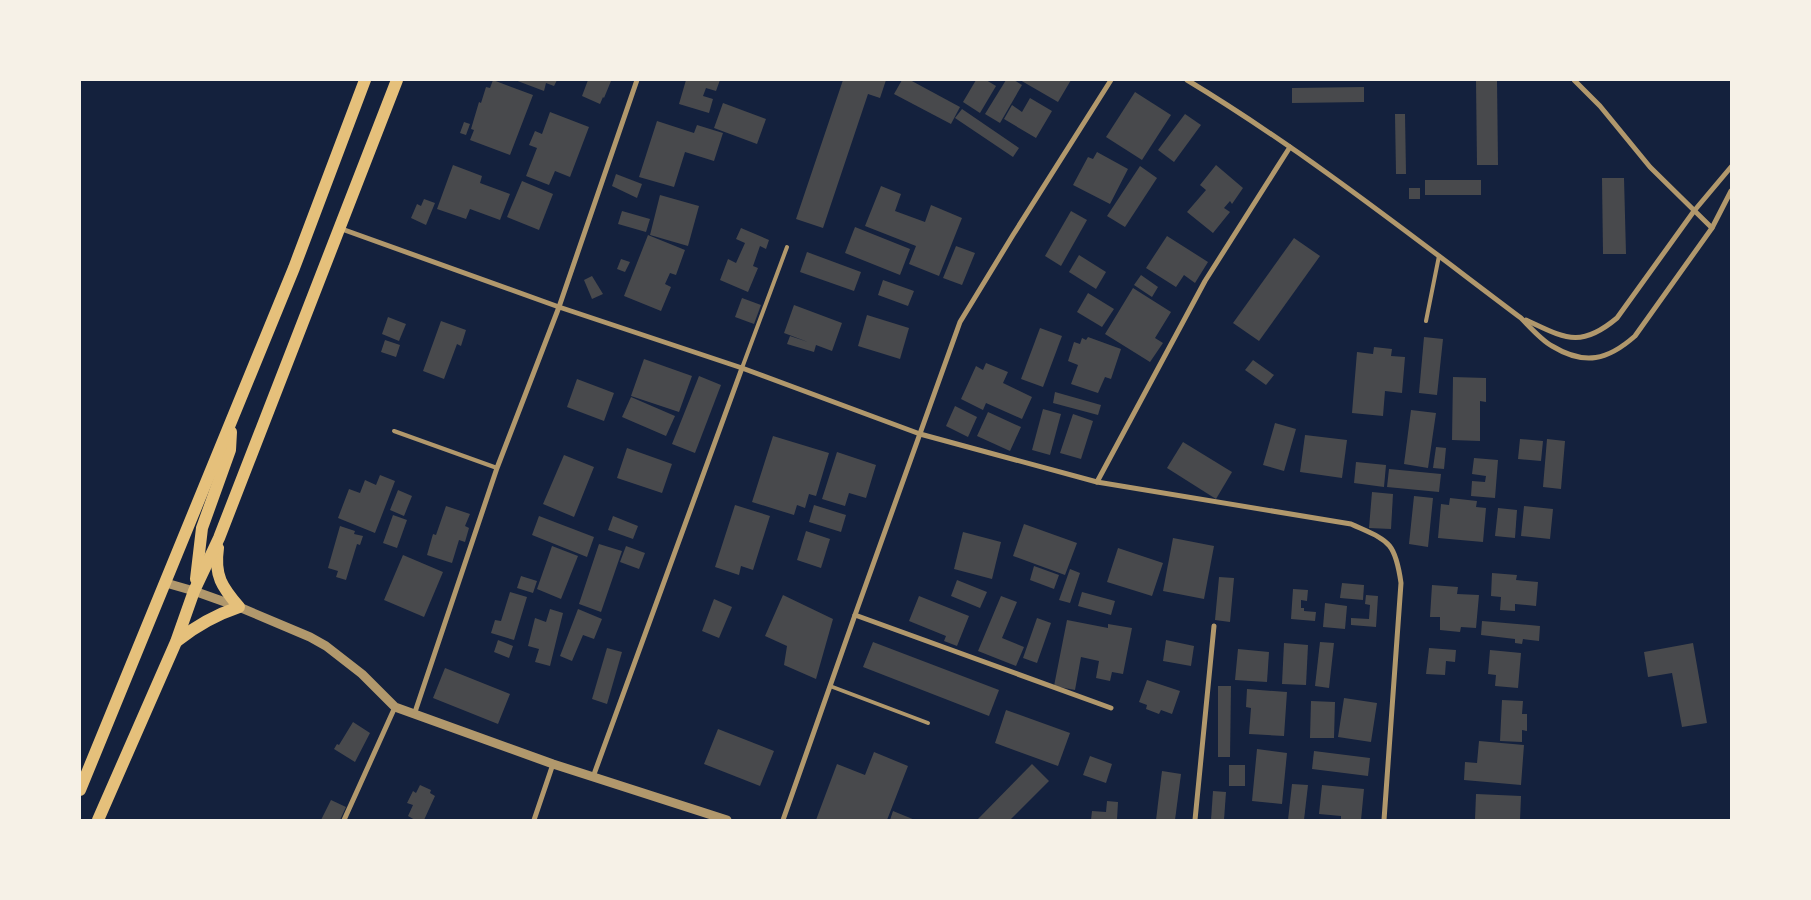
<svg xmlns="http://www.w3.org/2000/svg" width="1811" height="900" viewBox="0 0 1811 900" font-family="'Work Sans',sans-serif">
<rect width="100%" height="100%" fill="#14213d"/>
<g fill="#48494c">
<polygon points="493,80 533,95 510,155 470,140 474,130 471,129 479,102 481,103 486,87 490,88"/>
<polygon points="515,80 557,80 554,86 546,83 544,91"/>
<polygon points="588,80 611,81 604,98 603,97 600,104 582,96"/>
<polygon points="686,80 720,80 716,91 706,88 703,96 713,99 709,113 679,104"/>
<polygon points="843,80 886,80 880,98 868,94 823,228 796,219"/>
<polygon points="902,80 910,80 960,107 951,124 894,94"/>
<polygon points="976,80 986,80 996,86 980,113 963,102"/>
<polygon points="1006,80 1014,80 1022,85 1000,123 985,114"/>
<polygon points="1020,80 1071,80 1058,102"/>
<polygon points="1476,80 1497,80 1498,165 1477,165"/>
<polygon points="1364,87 1364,102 1292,103 1292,88"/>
<polygon points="1135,92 1171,115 1142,160 1106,137"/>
<polygon points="1030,98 1052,111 1036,138 1004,119 1012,105 1022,112"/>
<polygon points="723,103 766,119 757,144 714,128"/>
<polygon points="962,109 1019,148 1013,157 955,118"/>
<polygon points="550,112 589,127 570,177 555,171 549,185 526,176 537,148 529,145 535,131 542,134"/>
<polygon points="1185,114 1201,125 1174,162 1158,150"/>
<polygon points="1395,114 1405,114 1406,174 1396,174"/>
<polygon points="657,121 694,133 697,125 723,133 714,161 685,152 674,187 639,177"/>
<polygon points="464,122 470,124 466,135 460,133"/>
<polygon points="1097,152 1128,169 1110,204 1073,185 1088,157 1093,159"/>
<polygon points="453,165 482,176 480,183 510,194 500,220 470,209 466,219 437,209"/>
<polygon points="1216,165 1243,188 1232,204 1230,201 1224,208 1230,212 1213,233 1187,212 1206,190 1200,185"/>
<polygon points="1140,166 1157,178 1125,227 1107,216"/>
<polygon points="616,174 642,184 637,198 612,186"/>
<polygon points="1602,178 1624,178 1626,254 1603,254"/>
<rect x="1425" y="180" width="56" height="15"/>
<polygon points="522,181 553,194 539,230 507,217"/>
<polygon points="881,186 901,194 895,211 925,222 931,205 962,218 939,276 909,264 916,246 865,226"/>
<rect x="1409" y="188" width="11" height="11"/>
<polygon points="660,195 699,206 688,246 650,235"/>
<polygon points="424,199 435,203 426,225 411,218 417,204 421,206"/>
<polygon points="622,211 650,219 646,232 618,224"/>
<polygon points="1071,211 1087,220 1061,266 1045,256"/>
<polygon points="855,227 910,249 900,275 845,253"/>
<polygon points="741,228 769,240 766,249 760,246 753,266 758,268 748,292 720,280 728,259 736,263 745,243 736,239"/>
<polygon points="648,235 685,250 676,275 670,273 665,284 671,287 661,311 624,296"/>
<polygon points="1167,236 1208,262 1195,283 1184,275 1176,287 1146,268"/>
<polygon points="1294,238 1320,256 1259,341 1233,323"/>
<polygon points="956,246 975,253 962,285 943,278"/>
<polygon points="807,252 861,272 854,291 800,272"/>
<polygon points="1079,255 1106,272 1096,289 1069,272"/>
<polygon points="621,259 630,262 625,272 617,269"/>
<polygon points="1141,275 1158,287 1152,297 1134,285"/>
<polygon points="592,276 603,294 592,299 584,280"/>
<polygon points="883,280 914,291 908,306 878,295"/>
<polygon points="1133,288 1171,312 1155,338 1163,343 1150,362 1105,334"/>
<polygon points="1088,293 1114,309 1102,327 1077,312"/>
<polygon points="742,298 761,305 754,324 735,317"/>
<polygon points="794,305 842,323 832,351 816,345 814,352 787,344 790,336 808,342 784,333"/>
<polygon points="867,315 909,328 900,359 858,346"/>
<polygon points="388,317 406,324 399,341 382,334"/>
<polygon points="441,321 466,330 461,346 457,344 444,379 423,371"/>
<polygon points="1040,328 1062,336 1043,387 1021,379"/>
<polygon points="1088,337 1121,349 1111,379 1105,377 1098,393 1071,384 1078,365 1068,361 1074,342 1080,344 1082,338 1086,340"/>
<polygon points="1424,337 1443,339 1437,395 1419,393"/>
<polygon points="385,340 400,345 396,357 381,352"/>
<polygon points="1374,347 1392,349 1391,356 1405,357 1402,393 1385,391 1383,416 1352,413 1357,352 1373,354"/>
<polygon points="644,359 692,376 679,412 631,396"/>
<polygon points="1253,360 1274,375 1266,385 1245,370"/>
<polygon points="986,363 1008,372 1003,383 1032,397 1022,419 986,403 983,410 961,399 976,366 983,370"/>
<polygon points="699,376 721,385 695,453 672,444"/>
<polygon points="1453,377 1486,378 1486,402 1480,401 1480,441 1452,440"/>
<polygon points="577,379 614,393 604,421 567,407"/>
<polygon points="1055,392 1101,405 1098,415 1053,403"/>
<polygon points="631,397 675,416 666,436 622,417"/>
<polygon points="955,406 977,417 968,437 946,426"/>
<polygon points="1043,409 1061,414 1050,455 1032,450"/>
<polygon points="1411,410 1436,413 1428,468 1404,464"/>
<polygon points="988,412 1021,427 1010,451 977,436"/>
<polygon points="1073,414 1093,421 1081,459 1060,453"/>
<polygon points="1275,423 1296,429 1284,471 1263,465"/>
<polygon points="1305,435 1347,440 1342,478 1300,472"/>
<polygon points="773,436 829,453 816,496 809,494 805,508 797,505 794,515 752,502"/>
<polygon points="1520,439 1543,441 1541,461 1518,459"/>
<polygon points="1547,439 1565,441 1561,489 1543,487"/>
<polygon points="1183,442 1232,472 1216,499 1167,468"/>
<polygon points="1436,447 1446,448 1444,469 1433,468"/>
<polygon points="627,448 672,464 662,493 617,478"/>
<polygon points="837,452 876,465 866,498 849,493 845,506 822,499"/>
<polygon points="564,455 594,467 574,517 543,504"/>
<polygon points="1474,458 1498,460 1495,498 1471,496 1472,481 1485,482 1486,476 1472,474"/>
<polygon points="1356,462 1386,465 1384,487 1354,483"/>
<polygon points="1389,469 1441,474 1439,492 1387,487"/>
<polygon points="380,475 395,481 375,533 338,518 349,489 360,493 365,480 376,485"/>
<polygon points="398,490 412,496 404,516 390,510"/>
<polygon points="1372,492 1393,494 1391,529 1369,528"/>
<polygon points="1414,496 1433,498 1428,547 1409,544"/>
<polygon points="1450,498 1477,501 1476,507 1486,508 1483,542 1438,538 1441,504 1449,505"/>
<polygon points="735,505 770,516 753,570 741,566 739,575 715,567"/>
<polygon points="814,505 846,515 841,532 809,522"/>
<polygon points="446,506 470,514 465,526 469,528 465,542 459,540 452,563 427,555 433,534 436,535"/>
<polygon points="1524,506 1553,509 1550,539 1521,536"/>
<polygon points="1498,508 1517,510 1515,538 1495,536"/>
<polygon points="393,515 407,520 397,548 383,543"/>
<polygon points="539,516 594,537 587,557 532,535"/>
<polygon points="613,516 638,526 633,539 608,530"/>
<polygon points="1024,524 1077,543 1065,575 1013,556"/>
<polygon points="340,526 355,531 354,534 363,536 360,545 357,544 346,580 336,577 338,571 328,568"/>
<polygon points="806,531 830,539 821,568 797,560"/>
<polygon points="963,532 1001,542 992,579 954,569"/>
<polygon points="1173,538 1214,546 1204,599 1163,591"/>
<polygon points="599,544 622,551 601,612 579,604"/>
<polygon points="552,546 578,556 561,599 537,589"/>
<polygon points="626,546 645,553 639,569 620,562"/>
<polygon points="1118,548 1163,563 1152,596 1107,582"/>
<polygon points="403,555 443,572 424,617 384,600"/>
<polygon points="1034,566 1059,575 1054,589 1030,580"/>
<polygon points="1070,569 1080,573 1070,603 1059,600"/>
<polygon points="1492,573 1517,575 1516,580 1538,582 1536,606 1515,604 1515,611 1500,610 1501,597 1491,596"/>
<polygon points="521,576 537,581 533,593 517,588"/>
<polygon points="1219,577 1234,578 1230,622 1215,620"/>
<polygon points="957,580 987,592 980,608 951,596"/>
<polygon points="1342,583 1364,585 1363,600 1340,598"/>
<polygon points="1432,585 1458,587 1457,594 1479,595 1476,628 1461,627 1460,632 1440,630 1440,617 1430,617"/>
<polygon points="1293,589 1308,590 1307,601 1301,600 1301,608 1304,608 1304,611 1316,612 1315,621 1291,619"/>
<polygon points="510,592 527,597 514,640 491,633 495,620 501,621"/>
<polygon points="1082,592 1115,601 1111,615 1078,606"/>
<polygon points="783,595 833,619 816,679 784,665 787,646 765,636"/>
<polygon points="1366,595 1378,596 1376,627 1351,625 1351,618 1369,619 1370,605 1365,604"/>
<polygon points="919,596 969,616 957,646 944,641 946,636 909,621"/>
<polygon points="1001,596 1017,602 1002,638 1024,647 1016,666 978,651"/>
<polygon points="714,599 732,607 719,638 702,631"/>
<polygon points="1325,603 1347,606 1345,629 1323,627"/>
<polygon points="550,609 563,613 550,666 535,662 539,649 528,646 535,618 546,622"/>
<polygon points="578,609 602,619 594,639 583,635 572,661 560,656"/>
<polygon points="1037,618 1051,623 1037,663 1023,658"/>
<polygon points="1067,620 1108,628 1108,624 1132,628 1123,674 1112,672 1110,681 1096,678 1099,661 1081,657 1075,690 1054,686"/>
<polygon points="1482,621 1540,626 1539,641 1523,639 1522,644 1515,643 1515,639 1481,635"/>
<polygon points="498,640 513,646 509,658 494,652"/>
<polygon points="1166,640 1194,646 1191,666 1163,661"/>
<polygon points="873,642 999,690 989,716 863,667"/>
<polygon points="1320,642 1334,643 1329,688 1315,686"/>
<polygon points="1284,643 1308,645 1306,685 1282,684"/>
<polygon points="1693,643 1707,723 1682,727 1672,673 1648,677 1644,652"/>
<polygon points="607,648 622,652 607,704 592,699"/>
<polygon points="1429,648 1456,650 1455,662 1446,661 1445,675 1426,674"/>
<polygon points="1238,649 1269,652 1267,682 1235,680"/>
<polygon points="1490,650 1521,653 1518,688 1495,686 1496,675 1488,674"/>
<polygon points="445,668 510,694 498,724 433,698"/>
<polygon points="1147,680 1180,691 1172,714 1161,710 1159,714 1146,709 1147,705 1139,702"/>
<polygon points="1218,686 1231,686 1230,757 1218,757"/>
<polygon points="1247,689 1287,692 1284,736 1249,734 1251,708 1246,707"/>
<polygon points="1344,698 1377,703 1371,742 1338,737"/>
<polygon points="1502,700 1523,701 1522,714 1527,714 1527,731 1522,730 1522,742 1500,741"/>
<polygon points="1311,701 1335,702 1334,738 1310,738"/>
<polygon points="1006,710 1070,733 1058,766 995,743"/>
<polygon points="353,722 370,733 355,762 334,749 337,744 339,745"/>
<polygon points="718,729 774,751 760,786 704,764"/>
<polygon points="1479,741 1524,745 1521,785 1464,780 1465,762 1477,763"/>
<polygon points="1257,749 1287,753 1282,804 1252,801"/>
<polygon points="1314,751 1370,758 1368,776 1312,769"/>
<polygon points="874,752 908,766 887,820 816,820 837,764 865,775"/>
<polygon points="1090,756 1112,764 1106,783 1083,775"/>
<polygon points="1032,764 1049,781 1010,820 977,820"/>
<rect x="1229" y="765" width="16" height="21"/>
<polygon points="1162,771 1181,774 1175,820 1156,820"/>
<polygon points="1292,784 1308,785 1304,820 1288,820"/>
<polygon points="420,785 431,790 430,793 435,796 424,820 415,820 408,816 413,805 407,803 413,791 416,793"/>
<polygon points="1322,785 1364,789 1361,820 1341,820 1341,816 1319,814"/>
<polygon points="1213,791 1226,792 1224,820 1211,820"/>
<polygon points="1476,794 1521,796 1520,820 1475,820"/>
<polygon points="331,800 346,807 340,820 321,820"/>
<polygon points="1107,801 1118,802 1117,820 1091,820 1092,811 1106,812"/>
<polygon points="893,811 915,820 890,820"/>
</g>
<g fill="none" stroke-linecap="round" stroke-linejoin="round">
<g stroke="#b1986c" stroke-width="4">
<polyline points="1426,321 1439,256"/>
<polyline points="742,368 787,247"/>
<polyline points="394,431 497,468"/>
<polyline points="830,686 928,723"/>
</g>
<g stroke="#b1986c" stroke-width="5">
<path d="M1187 80C1303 150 1412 236 1521 318 1530 327 1541 340 1552 346 1585 366 1608 360 1635 336L1712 228 1731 191"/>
<polyline points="1574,80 1600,106 1650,167 1712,228"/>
<path d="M339 228 559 307 742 368 920 434 1097 482 1351 524C1388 541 1395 540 1401 583L1384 820"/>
<path d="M1526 320C1565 338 1580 349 1617 318L1694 211 1731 167"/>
<polyline points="1097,482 1205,281 1290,147"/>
<polyline points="855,615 1111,708"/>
<polyline points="414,715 497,468 559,307 637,80"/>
<polyline points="593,777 742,368"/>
<polyline points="344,820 395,707"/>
<polyline points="534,820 553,764"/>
<polyline points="783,820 855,615 960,322 1013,235 1111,80"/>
<polyline points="1195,820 1214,626"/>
</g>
<polyline stroke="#b1986c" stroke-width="9" points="166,583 194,591 239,607 310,637 326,646 362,674 395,707 553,764 727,820"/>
<g stroke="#e5c07b" stroke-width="12">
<polyline points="196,579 202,528 230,450 231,432"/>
<path d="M177 641C197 625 215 615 239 607 222 587 214 576 218 548"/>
<polyline points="80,790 294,268 365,80"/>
<polyline points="98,820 176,642 194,591 219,538 397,80"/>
</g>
</g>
<rect width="1811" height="900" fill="none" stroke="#f6f1e7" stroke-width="162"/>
</svg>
